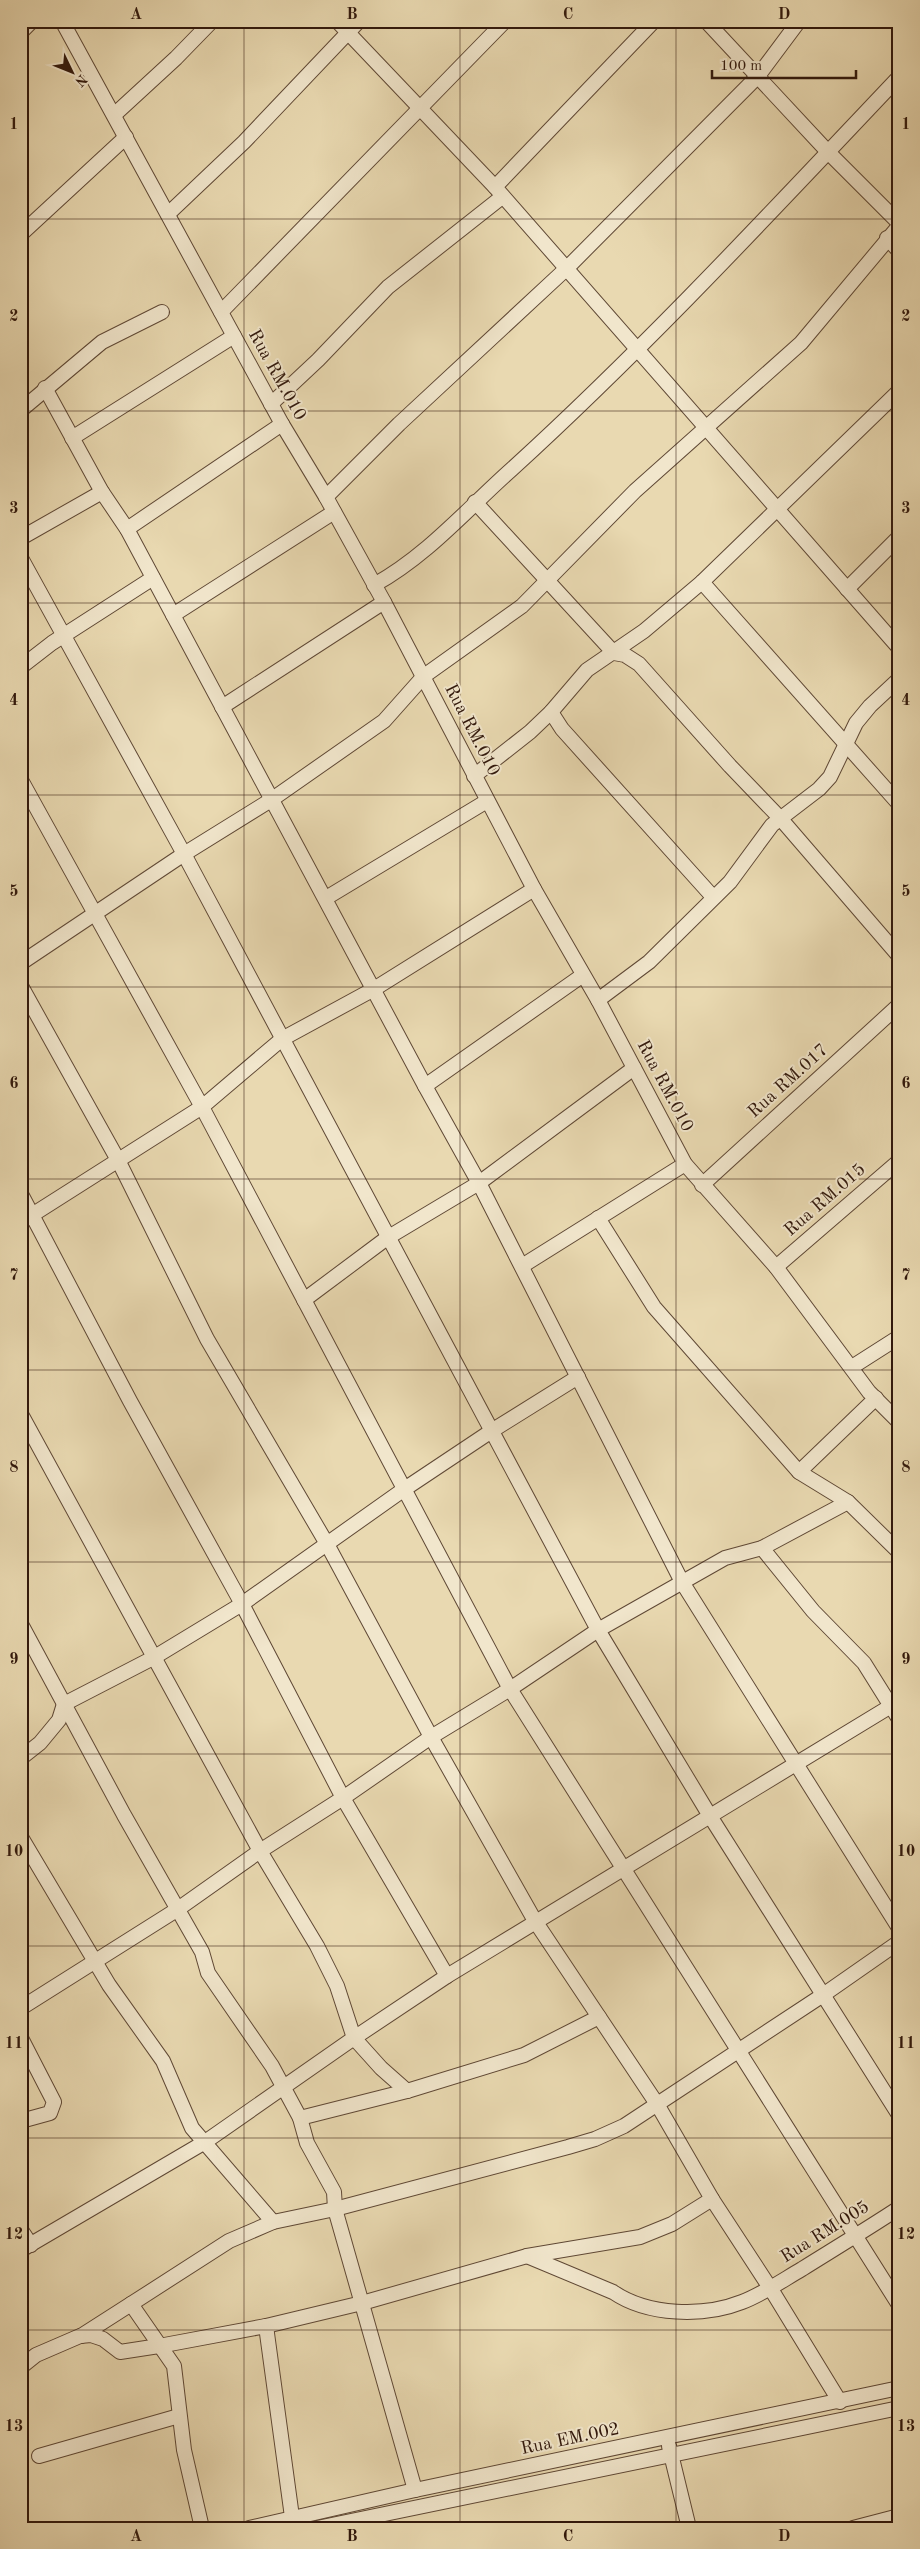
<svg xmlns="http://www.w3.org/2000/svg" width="920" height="2549" viewBox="0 0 920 2549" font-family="'Old Standard TT',serif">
<rect width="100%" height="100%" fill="#e9d9b1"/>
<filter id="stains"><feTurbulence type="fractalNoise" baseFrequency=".004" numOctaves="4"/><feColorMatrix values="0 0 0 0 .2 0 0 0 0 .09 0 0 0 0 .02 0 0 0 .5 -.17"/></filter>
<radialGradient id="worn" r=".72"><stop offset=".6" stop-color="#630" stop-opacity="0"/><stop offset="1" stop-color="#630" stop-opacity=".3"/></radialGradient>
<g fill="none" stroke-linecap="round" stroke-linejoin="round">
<defs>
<g id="minor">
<polyline points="62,21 282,424 326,497 384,602 534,889 598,1000 685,1164 776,1267 869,1392 899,1422"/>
<polyline points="337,21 495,187 899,648"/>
<polyline points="706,21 828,152 899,223"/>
<polyline points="21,32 32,21"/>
<polyline points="114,115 176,58 212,21"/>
<polyline points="495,187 654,21"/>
<polyline points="168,214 244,142 359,21"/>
<polyline points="21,234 126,137"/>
<polyline points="887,238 899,251"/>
<polyline points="221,312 505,21"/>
<polyline points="45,388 102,492 127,529 425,1086 479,1183 682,1582 899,1928"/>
<polyline points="271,404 318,360 388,287 502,197"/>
<polyline points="21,410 102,342 162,312"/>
<polyline points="72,438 234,336"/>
<polyline points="326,497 399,424 567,268 758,76 799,21"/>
<polyline points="475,502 614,653 625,655 639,664 730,766 780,818 899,956"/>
<polyline points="127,529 282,424"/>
<polyline points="21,538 102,492"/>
<polyline points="21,558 184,854 598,1630 710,1816 899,2115"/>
<polyline points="702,582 899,804"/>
<path d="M374 585C428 555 467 509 512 469 648 345 773 210 899 77"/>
<polyline points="847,589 899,537"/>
<polyline points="173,615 334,512"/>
<polyline points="21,667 52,643 153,578"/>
<polyline points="222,707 384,602"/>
<polyline points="551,712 562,729 713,897"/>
<polyline points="474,776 530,732 551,712 587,670 644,631 702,582 899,391"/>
<polyline points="21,780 202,1107 510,1689 899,2305"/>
<polyline points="326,898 487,801"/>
<polyline points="21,963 184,854 271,800 384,721 424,676 522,606 635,491 801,343 899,226"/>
<polyline points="21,986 118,1160 207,1339 327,1544 431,1737 535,1921 657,2104 712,2199 774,2294 840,2402"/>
<polyline points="598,1000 649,962 730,882 772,825 819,789 830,777 856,723 870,706 899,679"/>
<polyline points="425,1086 583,975"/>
<polyline points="702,1185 899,1005"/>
<polyline points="21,1194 130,1401 242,1604 343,1798 447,1976"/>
<polyline points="598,1218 654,1307 799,1472 848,1502 899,1552"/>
<polyline points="21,1222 202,1107 282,1039 374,989 534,889"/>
<polyline points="522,1266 685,1164"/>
<polyline points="776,1267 899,1161"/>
<polyline points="304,1300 387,1238 479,1183 634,1068"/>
<polyline points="852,1367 899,1337"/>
<polyline points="21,1414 260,1851 317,1946 337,1986 354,2038 381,2068 407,2091"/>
<polyline points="799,1472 876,1398"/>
<polyline points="762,1548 813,1611 864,1663 899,1719"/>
<polyline points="21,1624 124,1815 202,1952 208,1973 272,2066 300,2118 307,2143 334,2192 335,2209 415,2490"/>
<polyline points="21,1758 40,1743 59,1720 64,1704 153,1658 242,1604 403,1490 493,1430 578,1377"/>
<polyline points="21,1837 109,1985 163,2061 192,2128 273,2222"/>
<polyline points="21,2008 178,1909 260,1851 343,1798 431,1737 510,1689 598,1630 725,1558 762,1548 848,1502"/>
<polyline points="21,2038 54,2102 50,2113 21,2121"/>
<polyline points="300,2118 407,2091 524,2055 599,2017"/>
<polyline points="21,2230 31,2245"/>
<polyline points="21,2250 205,2142 354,2038 447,1976 891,1706"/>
<path d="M527 2256 613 2292C648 2316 704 2317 742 2302 763 2294 783 2280 802 2269 834 2249 867 2229 899 2208"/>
<polyline points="131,2304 229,2241 273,2222 335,2209 568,2147 595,2139 624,2126 823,1995 899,1942"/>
<polyline points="266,2326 292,2517"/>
<polyline points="81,2336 131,2304 174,2366 184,2450 202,2528"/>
<polyline points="21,2367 36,2355 80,2336 91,2335 103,2339 120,2352 159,2346 266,2326 362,2303 527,2256 640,2237 672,2224 712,2199"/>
<polyline points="669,2446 689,2528"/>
<polyline points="39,2456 179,2416"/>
<polyline points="249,2528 415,2490 899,2388"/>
<polyline points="317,2528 899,2408"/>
<polyline points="853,2528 899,2516"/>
</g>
</defs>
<use href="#minor" stroke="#5f4835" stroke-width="16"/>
<use href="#minor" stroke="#f1e6cc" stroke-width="14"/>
</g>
<path fill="none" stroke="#31180c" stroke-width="1" stroke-opacity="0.55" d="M244 21V2528M460 21V2528M676 21V2528M21 219H899M21 411H899M21 603H899M21 795H899M21 987H899M21 1179H899M21 1370H899M21 1562H899M21 1754H899M21 1946H899M21 2138H899M21 2330H899"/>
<g text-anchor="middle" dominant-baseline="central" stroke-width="4" stroke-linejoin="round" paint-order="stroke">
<g font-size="18" fill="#31180c" stroke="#f1e6cc">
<text transform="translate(277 375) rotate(61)">Rua RM.010</text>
<text transform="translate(472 730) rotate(63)">Rua RM.010</text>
<text transform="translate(788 1081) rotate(-42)">Rua RM.017</text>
<text transform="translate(665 1086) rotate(62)">Rua RM.010</text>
<text transform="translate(825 1200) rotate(-41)">Rua RM.015</text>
<text transform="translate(825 2232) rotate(-32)">Rua RM.005</text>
<text transform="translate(570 2439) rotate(-12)">Rua EM.002</text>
</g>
</g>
<rect width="920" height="2549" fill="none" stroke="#e9d9b1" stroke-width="55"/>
<g transform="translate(72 72) rotate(133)" stroke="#f1e6cc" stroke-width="4" paint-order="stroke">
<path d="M0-4L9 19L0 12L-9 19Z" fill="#31180c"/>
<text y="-8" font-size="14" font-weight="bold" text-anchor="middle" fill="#31180c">N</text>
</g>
<path d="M712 70v8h144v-8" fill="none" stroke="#31180c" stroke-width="2.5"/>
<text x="720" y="70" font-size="15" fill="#31180c" stroke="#f1e6cc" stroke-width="4" paint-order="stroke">100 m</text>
<rect x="28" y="28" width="864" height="2494" fill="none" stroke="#31180c" stroke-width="2"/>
<g font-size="16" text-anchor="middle" font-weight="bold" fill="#31180c">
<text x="136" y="19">A</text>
<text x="352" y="19">B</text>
<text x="568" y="19">C</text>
<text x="784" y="19">D</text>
<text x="14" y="129">1</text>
<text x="906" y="129">1</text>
<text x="14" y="321">2</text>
<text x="906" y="321">2</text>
<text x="14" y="513">3</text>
<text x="906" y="513">3</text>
<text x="14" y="705">4</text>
<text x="906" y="705">4</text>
<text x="14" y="896">5</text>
<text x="906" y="896">5</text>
<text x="14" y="1088">6</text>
<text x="906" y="1088">6</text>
<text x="14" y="1280">7</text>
<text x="906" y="1280">7</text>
<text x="14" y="1472">8</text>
<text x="906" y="1472">8</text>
<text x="14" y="1664">9</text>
<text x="906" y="1664">9</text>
<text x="14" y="1856">10</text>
<text x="906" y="1856">10</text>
<text x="14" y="2048">11</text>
<text x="906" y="2048">11</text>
<text x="14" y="2239">12</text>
<text x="906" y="2239">12</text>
<text x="14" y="2431">13</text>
<text x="906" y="2431">13</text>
<text x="136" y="2541">A</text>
<text x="352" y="2541">B</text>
<text x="568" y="2541">C</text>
<text x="784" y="2541">D</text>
</g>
<rect width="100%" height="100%" filter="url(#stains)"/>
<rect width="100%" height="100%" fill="url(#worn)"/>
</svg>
